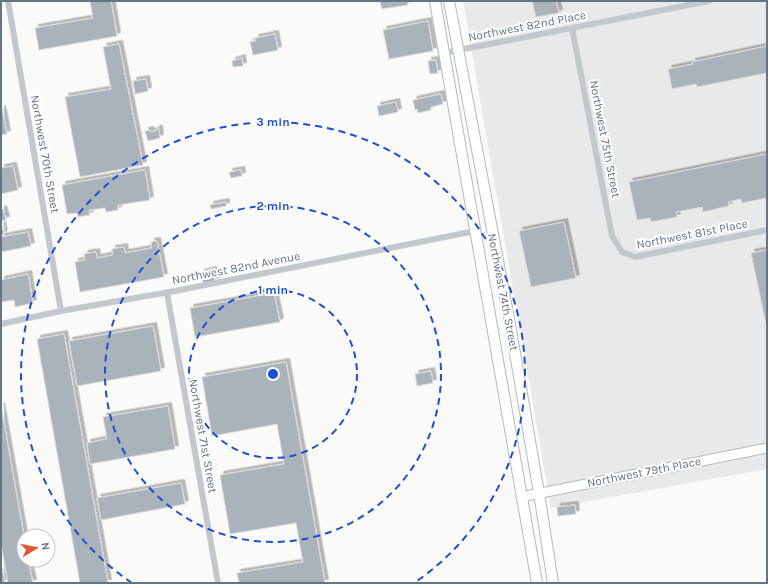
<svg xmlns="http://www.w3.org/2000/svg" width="768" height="584" viewBox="0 0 768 584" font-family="Karla,sans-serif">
<defs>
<filter id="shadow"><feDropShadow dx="3.5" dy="-3.5" stdDeviation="0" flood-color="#0004"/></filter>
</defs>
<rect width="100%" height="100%" fill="#fafaf8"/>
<polygon fill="#e8e9e9" points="463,1 767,1 767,469 551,508"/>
<g fill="#aab3b9" stroke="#dcdcda" filter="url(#shadow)">
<polygon points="90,1 111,1 117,36 39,50 35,28 93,18"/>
<polygon points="380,1 407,1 408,5 382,9"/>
<polygon points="532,1 556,1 559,13 536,17"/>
<polygon points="428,21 433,51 389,59 383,30"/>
<polygon points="275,34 278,50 253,55 250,42 256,41 255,38"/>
<polygon points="119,44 143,165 80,177 65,97 111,89 103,47"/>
<polygon points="767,46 767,73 697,87 696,84 672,89 668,69 693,64 692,62"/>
<polygon points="242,58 243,66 233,67 232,61"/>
<polygon points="436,60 438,73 430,74 428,61"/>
<polygon points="146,79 148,91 135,94 133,81"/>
<polygon points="441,94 443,104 431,107 431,110 418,113 417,109 415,110 413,100"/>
<polygon points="396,102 398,112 379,116 377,106"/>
<polygon points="1,109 2,109 7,134 1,135"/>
<polygon points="156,129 159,129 160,138 148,141 145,131 150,130 150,132 156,131"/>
<polygon points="767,154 767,198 742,203 741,199 728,202 729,206 703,212 702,207 676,212 677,217 651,222 650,218 637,220 629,182"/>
<polygon points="13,166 18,190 1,194 1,168"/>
<polygon points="145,170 150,200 118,205 118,210 106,212 105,208 89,210 90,215 78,217 77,213 67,214 62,185"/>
<polygon points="241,170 242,176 231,178 229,172"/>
<polygon points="226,202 226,206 211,209 210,205"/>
<polygon points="3,209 6,220 1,221 1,210"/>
<polygon points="1,222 4,234 1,235"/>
<polygon points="564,222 576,278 531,287 519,231"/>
<polygon points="28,232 31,246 1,252 1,237"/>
<polygon points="157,241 164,277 80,292 75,262 85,260 84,254 96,252 97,258 113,255 112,249 124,247 125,253 152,248 151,242"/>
<polygon points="767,250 767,329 751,253"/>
<polygon points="213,270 215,281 203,284 201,273"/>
<polygon points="28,274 33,303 15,307 14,300 1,302 1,280"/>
<polygon points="274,293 280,322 195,337 190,308"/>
<polygon points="153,326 161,371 77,386 69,341"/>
<polygon points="64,334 108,583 80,583 37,339"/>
<polygon points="286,362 325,583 239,583 237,573 303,562 296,523 230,534 220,475 284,464 277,424 212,436 202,377"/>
<polygon points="431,371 433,383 417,386 415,374"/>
<polygon points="1,406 24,536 24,560 28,560 33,583 8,583 1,543"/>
<polygon points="168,406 175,449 90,464 87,443 107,439 103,417"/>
<polygon points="181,483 185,504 101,520 97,498"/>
<polygon points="575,505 576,514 558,516 557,507"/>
<polygon points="1,563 5,583 1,583"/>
</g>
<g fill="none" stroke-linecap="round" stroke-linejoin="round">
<defs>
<polyline id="secondary" points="521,497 767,448"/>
<g id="primary">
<polyline points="435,1 537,583"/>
<polyline points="449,1 510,324 539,493 553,583"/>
</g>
</defs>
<use href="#secondary" stroke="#b3babf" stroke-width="11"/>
<use href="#primary" stroke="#b5babe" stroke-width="12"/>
<g stroke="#c3c8cc" stroke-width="6">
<polyline points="8,1 61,311"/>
<polyline points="572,28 612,236 622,252 635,257 767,230"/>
<polyline points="444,53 709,1"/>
<polyline points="167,293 218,583"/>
<polyline points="1,324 61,311 175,291 475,231"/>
</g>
<use href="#secondary" stroke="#fff" stroke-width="9"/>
<use href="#primary" stroke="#fff" stroke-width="10"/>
</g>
<g fill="none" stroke="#1d4ed8" stroke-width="2" stroke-dasharray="7 5">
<circle cx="273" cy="374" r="84"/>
<circle cx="273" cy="374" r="168"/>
<path d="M132 583A252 252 0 1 1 414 583"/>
</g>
<g text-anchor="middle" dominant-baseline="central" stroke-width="4" stroke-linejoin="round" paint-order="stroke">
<g font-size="12" fill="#657683" stroke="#fff">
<text transform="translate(527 26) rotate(-11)">Northwest 82nd Place</text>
<text transform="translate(605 139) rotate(79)">Northwest 75th Street</text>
<text transform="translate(45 154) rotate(80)">Northwest 70th Street</text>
<text transform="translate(692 234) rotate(-11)">Northwest 81st Place</text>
<text transform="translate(236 268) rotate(-11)">Northwest 82nd Avenue</text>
<text transform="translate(503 292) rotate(79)">Northwest 74th Street</text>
<text transform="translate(203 436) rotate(80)">Northwest 71st Street</text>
<text transform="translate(644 472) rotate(-11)">Northwest 79th Place</text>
</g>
</g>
<circle cx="273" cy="374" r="6" fill="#1d4ed8" stroke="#fff" stroke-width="2"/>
<g font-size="12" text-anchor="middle" font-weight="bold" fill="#1d4ed8" stroke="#fff" stroke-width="4" stroke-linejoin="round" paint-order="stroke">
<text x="273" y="126">3 min</text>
<text x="273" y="210">2 min</text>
<text x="273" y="294">1 min</text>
</g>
<rect width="768" height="584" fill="none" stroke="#657683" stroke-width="4"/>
<g transform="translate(36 548) rotate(80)"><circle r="19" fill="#ffffff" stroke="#c1c8cd"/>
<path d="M0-3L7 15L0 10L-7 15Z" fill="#e4572e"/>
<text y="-6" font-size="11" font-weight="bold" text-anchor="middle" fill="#657683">N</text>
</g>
</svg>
